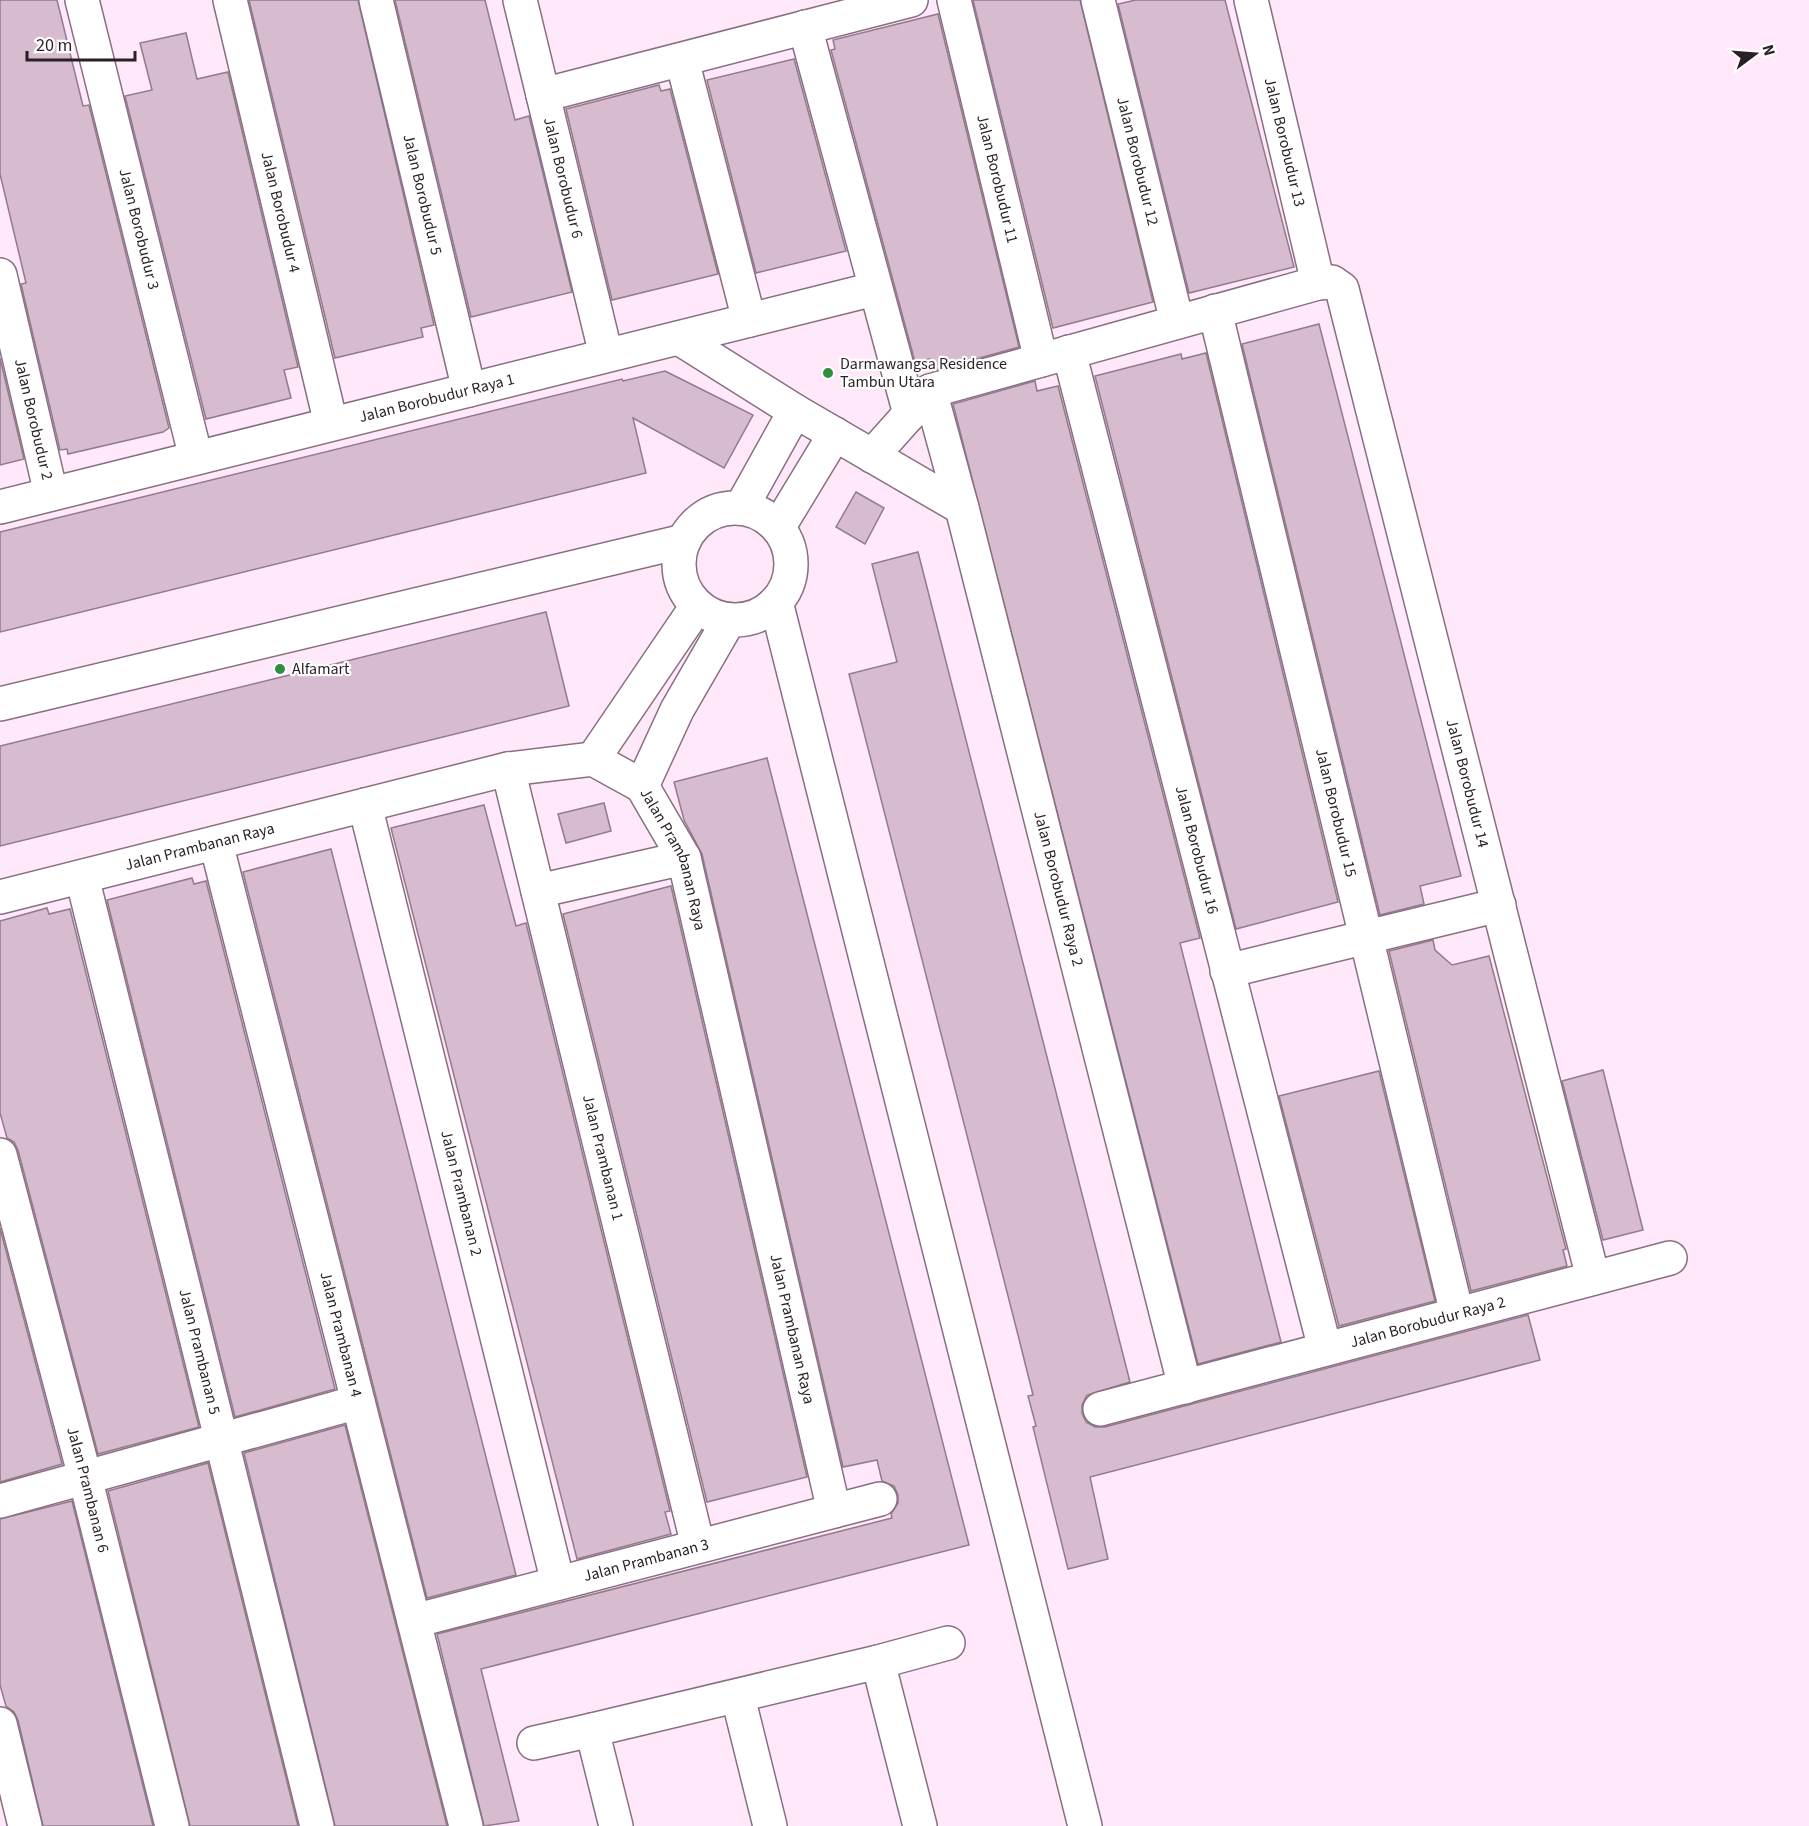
<svg xmlns="http://www.w3.org/2000/svg" width="1809" height="1826" viewBox="0 0 1809 1826" font-family="'Source Sans 3',sans-serif">
<rect width="100%" height="100%" fill="#ffe8f9"/>
<g fill="#d7bcd0" stroke="#937a8d" stroke-width="1.5">
<polygon points="0,0 57,0 83,106 89,105 169,428 163,432 68,454 67,449 60,450 21,284 26,283 0,174"/>
<polygon points="249,0 358,0 434,325 421,328 423,337 335,358"/>
<polygon points="395,0 485,0 515,120 529,116 572,292 471,317"/>
<polygon points="973,0 1080,0 1153,302 1053,328"/>
<polygon points="1136,0 1225,0 1294,267 1189,293 1118,4"/>
<polygon points="938,14 1019,347 933,371 930,359 915,362 831,50 835,49 833,40"/>
<polygon points="186,33 197,79 228,72 298,367 284,370 291,398 206,419 125,96 152,90 140,43"/>
<polygon points="794,59 846,251 756,273 707,80"/>
<polygon points="659,85 661,91 670,89 718,274 612,300 566,109"/>
<polygon points="1319,324 1461,876 1420,886 1424,904 1380,915 1242,344"/>
<polygon points="1206,353 1338,902 1236,929 1095,376 1181,354 1182,359"/>
<polygon points="0,358 24,459 0,465"/>
<polygon points="665,371 753,415 724,468 633,418 646,473 0,632 0,532 622,379 623,381"/>
<polygon points="1035,381 1037,391 1058,386 1200,938 1180,943 1281,1342 1198,1364 953,404"/>
<polygon points="856,492 884,508 865,544 836,527"/>
<polygon points="918,552 1130,1382 1087,1395 1082,1405 1082,1413 1086,1422 1095,1427 1105,1427 1528,1315 1540,1360 1090,1477 1108,1559 1068,1569 1033,1427 1036,1426 1028,1396 1033,1395 1018,1335 849,674 897,662 872,564"/>
<polygon points="546,612 569,706 0,846 0,746"/>
<polygon points="767,758 969,1545 481,1669 519,1821 484,1826 437,1634 892,1518 891,1514 898,1503 898,1495 894,1486 882,1481 877,1460 843,1467 702,854 684,820 674,782"/>
<polygon points="604,803 611,831 566,843 558,814"/>
<polygon points="484,805 516,926 526,923 670,1511 665,1512 671,1534 577,1559 391,828"/>
<polygon points="331,849 516,1575 427,1598 243,872"/>
<polygon points="192,878 194,884 206,881 335,1389 235,1417 107,900"/>
<polygon points="671,886 807,1477 707,1502 563,914"/>
<polygon points="47,908 49,914 70,909 199,1427 98,1454 18,1150 14,1142 7,1138 0,1113 0,921"/>
<polygon points="1433,940 1435,950 1452,965 1489,956 1566,1249 1563,1250 1567,1266 1471,1291 1389,951"/>
<polygon points="1603,1070 1643,1230 1603,1240 1562,1081"/>
<polygon points="1379,1071 1435,1301 1339,1326 1279,1096"/>
<polygon points="0,1228 62,1464 0,1482"/>
<polygon points="345,1425 447,1826 335,1826 244,1453"/>
<polygon points="208,1463 298,1826 190,1826 108,1491"/>
<polygon points="72,1501 153,1826 43,1826 18,1720 14,1712 6,1706 0,1685 0,1519"/>
</g>
<g fill="none" stroke-linecap="round" stroke-linejoin="round">
<defs>
<g id="street">
<path id="s1" d="M82 0 196 458"/>
<path id="s2" d="M230 0 331 424"/>
<path id="s3" d="M376 0 469 390"/>
<path id="s4" d="M520 0 606 355"/>
<path id="s5" d="M954 0 1041 360"/>
<path id="s6" d="M1098 0 1177 322"/>
<path id="s7" d="M1251 0 1318 283"/>
<polyline points="805,27 910,414"/>
<polyline points="682,60 749,320"/>
<polyline points="543,95 911,0"/>
<path id="s8" d="M0 275 51 494"/>
<path id="s9" d="M1215 311 1457 1314"/>
<polyline points="679,338 795,411 962,508"/>
<path id="s10" d="M1069 352 1325 1349"/>
<path id="s11" d="M930 391 962 508 1185 1387"/>
<path id="s12" d="M872 456 930 391 1318 283 1332 282 1342 289 1593 1278"/>
<path id="s13" d="M0 507 874 289"/>
<polyline points="741,508 795,411"/>
<circle cx="735" cy="564" r="56"/>
<polyline points="778,528 835,434"/>
<polyline points="776,602 1085,1826"/>
<polyline points="0,704 684,541"/>
<polyline points="593,759 697,606"/>
<path id="s14" d="M508 769 698 1546"/>
<polyline points="642,786 677,710 729,620"/>
<path id="s15" d="M365 805 558 1583"/>
<path id="s16" d="M216 843 466 1826"/>
<path id="s17" d="M82 877 317 1826"/>
<polyline points="538,891 684,858"/>
<path id="s18" d="M0 897 508 769 593 759 642 786 684 858 834 1511"/>
<polyline points="1227,971 1499,905"/>
<path id="s19" d="M0 1155 85 1477 172 1826"/>
<path id="s20" d="M1100 1409 1670 1258"/>
<polyline points="0,1501 358,1402"/>
<path id="s21" d="M414 1621 880 1499"/>
<polyline points="878,1662 948,1643"/>
<polyline points="738,1697 770,1826"/>
<polyline points="0,1724 25,1826"/>
<polyline points="534,1743 592,1730"/>
<polyline points="616,1826 592,1730 878,1662 920,1826"/>
</g>
</defs>
<use href="#street" stroke="#886f82" stroke-width="36"/>
<use href="#street" stroke="#fff" stroke-width="33"/>
</g>
<g fill="#2f8e40" stroke="#fdfdfd" stroke-width="2">
<circle cx="828" cy="373" r="6"/>
<circle cx="280" cy="669" r="6"/>
</g>
<g text-anchor="middle" dominant-baseline="central" stroke-width="4.5" stroke-linejoin="round" paint-order="stroke">
<g font-size="16" fill="#291f26" stroke="#fdfdfd">
<text stroke="none"><textPath href="#s7" startOffset="146">Jalan Borobudur 13</textPath></text>
<text stroke="none"><textPath href="#s6" startOffset="166">Jalan Borobudur 12</textPath></text>
<text stroke="none"><textPath href="#s4" startOffset="183">Jalan Borobudur 6</textPath></text>
<text stroke="none"><textPath href="#s5" startOffset="184">Jalan Borobudur 11</textPath></text>
<text stroke="none"><textPath href="#s3" startOffset="200">Jalan Borobudur 5</textPath></text>
<text stroke="none"><textPath href="#s2" startOffset="218">Jalan Borobudur 4</textPath></text>
<text stroke="none"><textPath href="#s1" startOffset="236">Jalan Borobudur 3</textPath></text>
<text stroke="none"><textPath href="#s13" startOffset="450">Jalan Borobudur Raya 1</textPath></text>
<text stroke="none"><textPath href="#s8" startOffset="148">Jalan Borobudur 2</textPath></text>
<text stroke="none"><textPath href="#s12" startOffset="1026">Jalan Borobudur 14</textPath></text>
<text stroke="none"><textPath href="#s9" startOffset="516">Jalan Borobudur 15</textPath></text>
<text stroke="none"><textPath href="#s18" startOffset="206">Jalan Prambanan Raya</textPath></text>
<text stroke="none"><textPath href="#s10" startOffset="514">Jalan Borobudur 16</textPath></text>
<text stroke="none"><textPath href="#s18" startOffset="746">Jalan Prambanan Raya</textPath></text>
<text stroke="none"><textPath href="#s11" startOffset="514">Jalan Borobudur Raya 2</textPath></text>
<text stroke="none"><textPath href="#s14" startOffset="400">Jalan Prambanan 1</textPath></text>
<text stroke="none"><textPath href="#s15" startOffset="400">Jalan Prambanan 2</textPath></text>
<text stroke="none"><textPath href="#s20" startOffset="339">Jalan Borobudur Raya 2</textPath></text>
<text stroke="none"><textPath href="#s18" startOffset="1232">Jalan Prambanan Raya</textPath></text>
<text stroke="none"><textPath href="#s16" startOffset="507">Jalan Prambanan 4</textPath></text>
<text stroke="none"><textPath href="#s17" startOffset="489">Jalan Prambanan 5</textPath></text>
<text stroke="none"><textPath href="#s19" startOffset="346">Jalan Prambanan 6</textPath></text>
<text stroke="none"><textPath href="#s21" startOffset="240">Jalan Prambanan 3</textPath></text>
</g>
<g font-size="16" fill="#291f26" stroke="#fdfdfd" text-anchor="start">
<text x="840" y="364">Darmawangsa Residence<tspan x="840" dy="18">Tambun Utara</tspan></text>
<text x="292" y="669">Alfamart</text>
</g>
</g>
<g transform="translate(1755 54) rotate(74)" stroke="#fdfdfd" stroke-width="4.5" paint-order="stroke">
<path d="M0-4.5L10 22L0 15L-10 22Z" fill="#291f26"/>
<text y="-9" font-size="16" font-weight="bold" text-anchor="middle" fill="#291f26">N</text>
</g>
<path d="M27 51v9h108v-9" fill="none" stroke="#291f26" stroke-width="3"/>
<text x="36" y="51" font-size="18" fill="#291f26" stroke="#fdfdfd" stroke-width="4.5" paint-order="stroke">20 m</text>
</svg>
